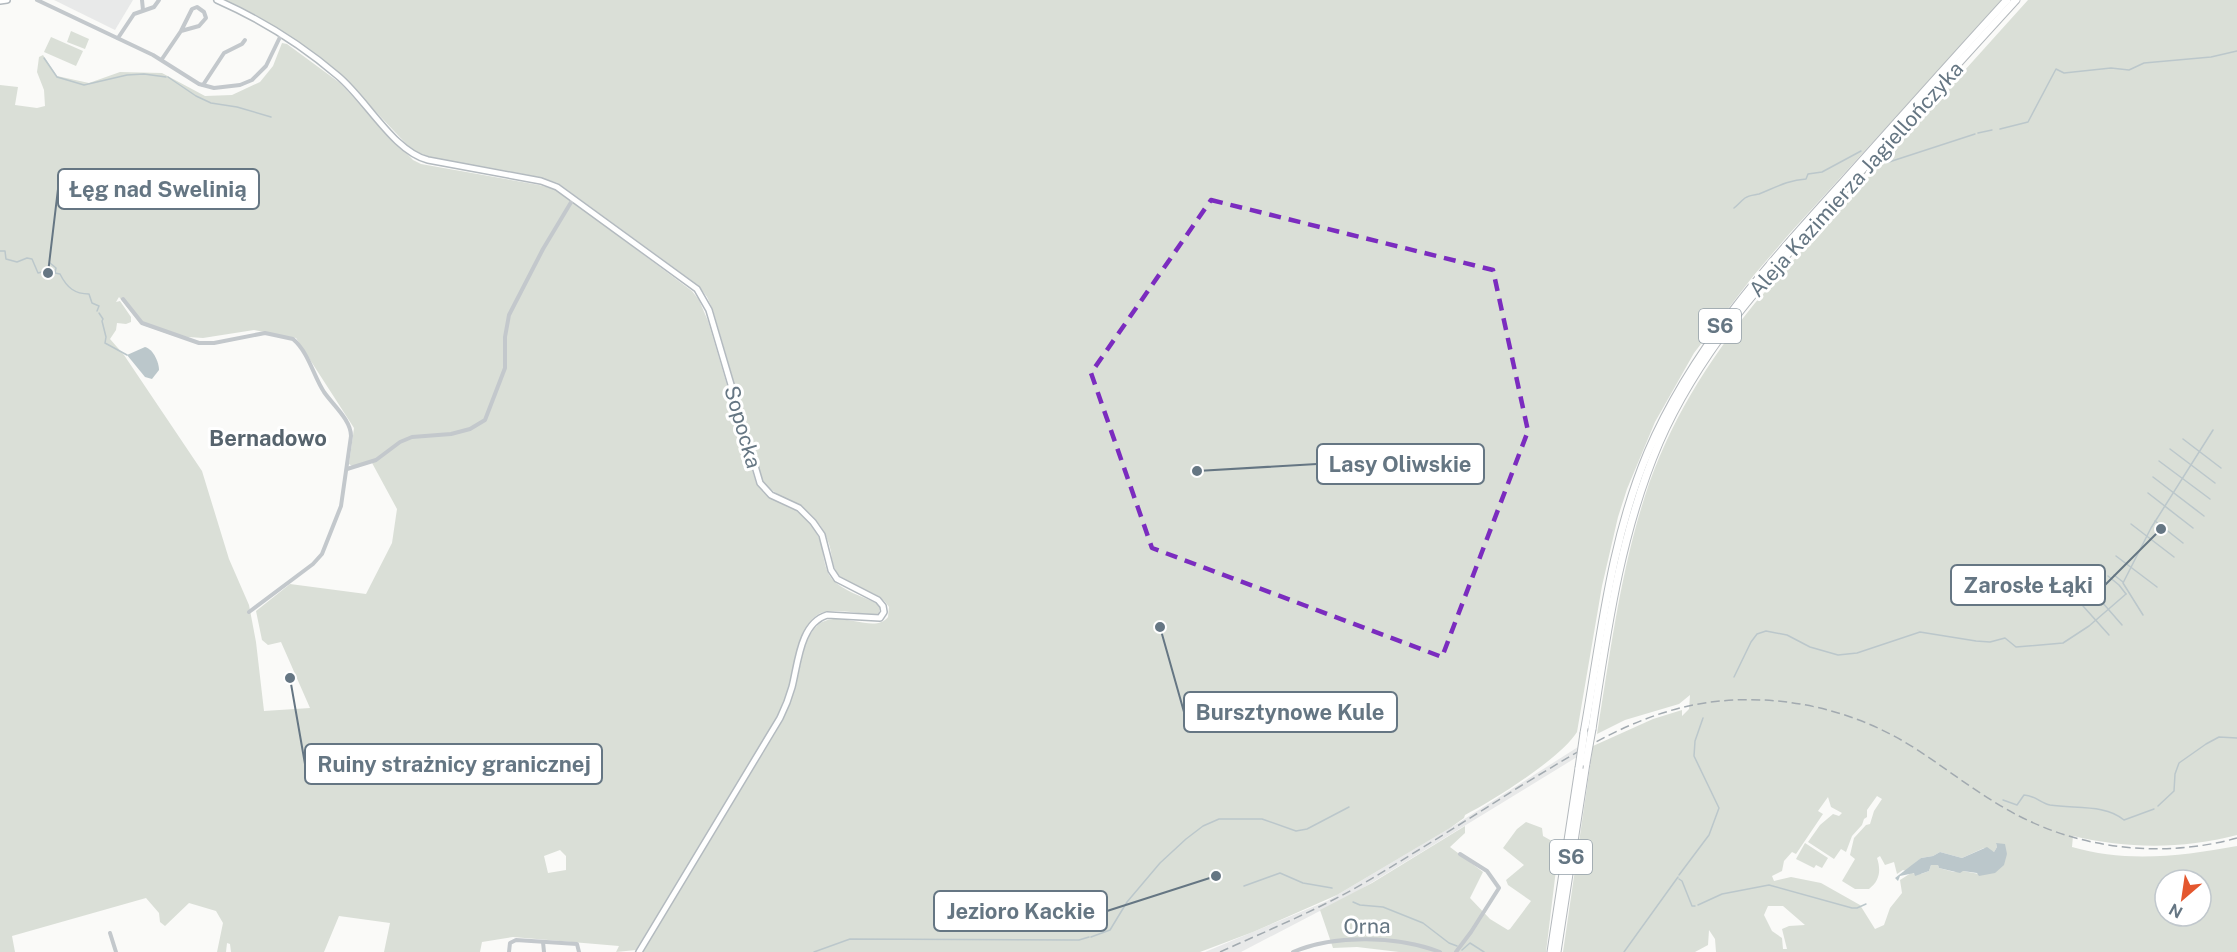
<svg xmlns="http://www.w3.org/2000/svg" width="2237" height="952" viewBox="0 0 2237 952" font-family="'Public Sans',sans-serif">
<rect width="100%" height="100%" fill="#fafaf8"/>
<g fill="#e8e9e9">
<polygon points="54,0 133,0 115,30"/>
<polygon points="1578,747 1577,757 1358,891 1241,952 1205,952 1327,901 1458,823"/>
</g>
<g fill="#dadfd7" fill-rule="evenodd">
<path d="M224 0H2002L1790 233 1754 275 1694 353 1655 422 1627 489 1618 517 1602 586 1577 732C1561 758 1494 800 1465 815L1464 818 1450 828 1337 895 1253 932 1200 952H643L783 720C788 708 793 697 796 685 801 667 802 642 815 628 834 605 874 636 888 617L889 607C879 590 855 590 842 578 831 569 833 556 829 544 826 535 822 527 816 520 800 500 777 499 763 482L713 310 707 297 698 285 558 183 539 177 429 157 412 150 338 72 256 15Z"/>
<path d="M2028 0H2237V835C2183 849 2128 849 2073 836L2072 847C2126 863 2183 856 2237 846V952H1716L1715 939 1709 930 1708 945 1695 952H1563L1593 746 1653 719 1682 710V716L1689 709 1690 695 1679 704 1625 720 1597 734C1610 655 1620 573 1645 496 1668 424 1708 361 1755 303ZM1877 796 1882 799 1874 811 1870 824 1866 825 1854 838 1850 855 1855 859 1842 881 1855 889H1869C1880 881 1881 870 1877 858L1880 856 1885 865 1894 862 1897 874 1903 870 1906 871 1921 858 1933 856 1940 852 1962 858 1984 848 1994 852 1997 847 1996 843 2007 854 1979 874 1963 871 1954 872 1939 868 1938 865H1931L1929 871 1921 874 1911 873 1900 880 1902 893 1890 908 1884 925 1875 929 1860 905 1821 883 1791 877 1774 881 1772 876 1782 871 1784 861 1792 852 1796 854 1823 814 1818 811 1828 797 1831 807 1842 813 1839 816 1833 814 1820 825 1808 842 1834 859 1841 849 1846 852 1852 836 1862 825 1864 819 1867 817V810ZM2165 880H2201V916H2165ZM1768 906H1783L1805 925 1789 926 1782 929 1787 949H1783L1782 938 1772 931 1764 915Z"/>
<polygon points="71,31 89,39 85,49 67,42"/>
<polygon points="51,37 83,51 76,66 44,52"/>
<path d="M282 43 287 44 340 83 413 160 421 164 539 185 557 190 692 291 699 300 708 321 756 483C769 503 788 502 804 517 810 524 816 531 820 540 824 553 823 568 832 579 843 591 862 596 876 603L880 607 879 614 876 615C860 614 840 609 824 612 797 619 794 673 787 695 784 703 781 710 777 717L649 929 636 950 616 952 619 946 513 937 482 942 480 952H384L390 923 339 916 324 952H231L230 944 227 943 226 952H217L223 923 216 911 189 903 165 926 160 922 159 913 146 898 12 936 15 952H0V85L18 87 15 105 37 108 45 106 44 90 37 72 39 57 43 55 57 76 89 83 120 72 162 73 205 96 232 95 260 82 273 66ZM119 297 140 324 174 336 203 338 254 330 296 338 354 428 349 464 352 466 371 461 397 509 392 543 366 594 290 584 256 611 262 640 268 645 281 642 310 708 264 711 256 642 249 605 229 559 202 471 124 355 110 339 116 330 117 323 126 324 131 322V317L120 301 116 302ZM560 850 566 856V870L548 873 544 856Z"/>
<polygon points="1526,822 1542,828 1543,836 1559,845 1546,952 1399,952 1357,947 1333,948 1320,910 1372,883 1465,826 1465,833 1450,847 1483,872 1470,898 1490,919 1508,930 1510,929 1531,901 1508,885 1506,880 1524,865 1503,848 1517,829"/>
<polygon points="1805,843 1828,858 1822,868 1816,865 1814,868 1796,859"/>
</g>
<g fill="#bbc7cb">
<path d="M145 347C153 349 159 362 159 370L152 379 145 377 127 355Z"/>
<polygon points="1996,843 2005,844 2007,854 2004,865 1995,873 1979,876 1977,873 1963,871 1960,873 1939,868 1938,865 1931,865 1929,871 1915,876 1914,873 1900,876 1898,881 1895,878 1921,858 1933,856 1940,852 1962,858 1987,847 1994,852 1997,847"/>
</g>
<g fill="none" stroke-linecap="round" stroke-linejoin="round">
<g stroke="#bbc7cb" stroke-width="1.5">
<polyline points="44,58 57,77 84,85 127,75 144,74 166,77"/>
<polyline points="168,77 196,96 211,103 237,107 271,117"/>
<polyline points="2000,129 2028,122 2056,69 2064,73 2111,68 2129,70 2144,63 2211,57 2237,51"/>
<polyline points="1978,133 1992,130"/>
<polyline points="1889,162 1975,134"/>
<path d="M1734 208C1738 205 1741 201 1745 198 1749 195 1755 195 1759 194 1776 187 1789 180 1806 179L1808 174 1822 172 1861 151"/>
<path d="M0 251H5L6 259 17 262 27 258 32 259 38 273 46 271 50 263 56 268 55 273 60 274C67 288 75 294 89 294L92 303 99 306 97 311"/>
<polyline points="99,313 103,319 102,321 106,337 105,343 127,355"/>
<polyline points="2183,439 2221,468"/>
<polyline points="2170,449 2215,483"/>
<polyline points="2159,461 2210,499"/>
<polyline points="2153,477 2204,516"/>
<polyline points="2148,493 2193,528"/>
<polyline points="2155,521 2183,543"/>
<polyline points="2131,524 2174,557"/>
<polyline points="2116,556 2157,587"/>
<polyline points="2114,575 2123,582"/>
<polyline points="2108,576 2119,585 2126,594"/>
<polyline points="2095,594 2122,625"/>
<polyline points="2083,606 2109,635"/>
<polyline points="2143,615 2123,583 2151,528 2213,430"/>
<polyline points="1734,677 1751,642 1757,634 1766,631 1787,635 1810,647 1838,655 1857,653 1920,632 1976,641 1990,642 2005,638 2016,647 2063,643 2089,626 2126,594"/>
<path d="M2003 800 2017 805 2024 795C2034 795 2041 803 2050 805 2074 809 2106 804 2124 820L2154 809"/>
<polyline points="2158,806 2174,791 2175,774 2179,763 2206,744 2219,737 2237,738"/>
<polyline points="1679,875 1709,835 1719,808 1694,756 1695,741 1703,718"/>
<polyline points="1679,879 1682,881 1692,906 1695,906"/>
<polyline points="1244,886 1280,873 1303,883 1332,888"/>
<polyline points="1353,902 1360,905 1383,907 1423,923 1449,943 1457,946"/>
<polyline points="1698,905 1722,894 1769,885 1852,908 1857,908 1866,904"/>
<polyline points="1091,937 1110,930 1127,902 1160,863 1186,839 1203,826 1219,819 1262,819 1296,831 1307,829 1349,807"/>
<polyline points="1462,950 1470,943 1484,952"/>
<polyline points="814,952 850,939 1079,940 1089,937"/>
<polyline points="1624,952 1678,877"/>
</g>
<defs>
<g id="secondary">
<path d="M217 0C260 19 303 46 338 76 366 99 394 152 428 160L541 181 557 187 697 289 709 310 760 483 771 495 799 508 813 522 822 535 831 570 837 579 878 600 883 606 884 612 880 618 827 615C800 623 798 664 792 687 789 698 785 708 780 718L639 952"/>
<polyline points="0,1 7,0"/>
</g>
<g id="highway">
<path d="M1592 729C1607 631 1620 534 1659 443 1699 351 1765 279 1831 205 1892 136 1954 68 2016 0"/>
<path d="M1584 733C1601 638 1610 542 1648 452 1693 347 1768 265 1843 182 1898 121 1952 60 2007 0"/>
<polyline points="1551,952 1579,768"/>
<polyline points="1557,952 1586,763"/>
</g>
</defs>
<use href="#secondary" stroke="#b3babf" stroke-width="8"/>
<use href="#highway" stroke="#b4b9bd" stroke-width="9"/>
<g stroke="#c3c8cc" stroke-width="4">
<polyline points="37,0 153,55 199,84 214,88 240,85 252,80 266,66 281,35"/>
<polyline points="142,0 143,10"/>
<polyline points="118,38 134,14 154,7 159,0"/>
<polyline points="162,59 181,31 199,26 206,18 204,12 197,7 192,9 181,31"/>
<polyline points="203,85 224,53 242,44 245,40"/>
<path d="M123 299 142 323 199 343H214L265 333 293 339C309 353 313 375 324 392 333 405 351 420 351 436L341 506 322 554 313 564 249 612"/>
<polyline points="347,469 376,460 400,442 412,437 451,434 470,429 485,420 505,368 505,337 509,315 543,249 573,199"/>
<polyline points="110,933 116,952"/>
<polyline points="543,942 544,952"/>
<polyline points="509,952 510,943 516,940 577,944 579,952"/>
<path d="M1293 952C1335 934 1398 936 1440 952"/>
<polyline points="1456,952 1471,932 1499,888 1487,871 1460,854"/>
</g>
<use href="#secondary" stroke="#fff" stroke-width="5"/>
<use href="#highway" stroke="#fff" stroke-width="7"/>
<path stroke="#a2aab0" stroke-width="1.5" stroke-dasharray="9 4.5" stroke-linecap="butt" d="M1220 952C1273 928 1327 906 1376 876 1424 847 1472 817 1519 787 1589 745 1650 704 1734 700 1798 697 1862 714 1916 749 1950 771 1982 797 2019 816 2085 850 2165 858 2237 838"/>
<defs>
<g id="highway-bridge">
<polyline points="1586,763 1592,729"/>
<polyline points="1579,768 1584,733"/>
</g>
</defs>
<use href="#highway-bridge" stroke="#b4b9bd" stroke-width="9" stroke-linecap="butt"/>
<use href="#highway-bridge" stroke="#fff" stroke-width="7"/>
</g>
<path fill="none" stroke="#7b2cbf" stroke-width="4.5" stroke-dasharray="12 8" stroke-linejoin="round" d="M1211 200 1493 270 1528 431 1442 657 1152 548 1091 373Z"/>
<g text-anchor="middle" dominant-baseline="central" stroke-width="6" stroke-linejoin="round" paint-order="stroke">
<g fill="#fff" stroke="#939fa8" stroke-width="1.5">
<rect x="1699" y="309" width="42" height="34" rx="4.5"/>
<rect x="1550" y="840" width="42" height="34" rx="4.5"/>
</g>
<g font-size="20" font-weight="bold" fill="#657683">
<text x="1720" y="326">S6</text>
<text x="1571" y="857">S6</text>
</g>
<g font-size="21" fill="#657683" stroke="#fff">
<text transform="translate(1856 179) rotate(-48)">Aleja Kazimierza Jagiellończyka</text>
<text transform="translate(743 427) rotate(74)">Sopocka</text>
<text transform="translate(1367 926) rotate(-1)">Orna</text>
</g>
<g font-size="22" font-weight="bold" fill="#57646e" stroke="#fff">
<text x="268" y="438">Bernadowo</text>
</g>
</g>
<path fill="none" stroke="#657683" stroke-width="2" d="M48 273L58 189M1197 471L1317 464M2161 529L2105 585M1160 627L1184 712M290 678L305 764M1216 876L1107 911"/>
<g fill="#657683" stroke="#fff" stroke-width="2">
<circle cx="48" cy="273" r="6"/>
<circle cx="1197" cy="471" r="6"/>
<circle cx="2161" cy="529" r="6"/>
<circle cx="1160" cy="627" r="6"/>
<circle cx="290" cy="678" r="6"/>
<circle cx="1216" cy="876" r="6"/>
</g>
<g fill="#fff" stroke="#657683" stroke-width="2">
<rect x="58" y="169" width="201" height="40" rx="6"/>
<rect x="1317" y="444" width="167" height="40" rx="6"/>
<rect x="1951" y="565" width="154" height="40" rx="6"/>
<rect x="1184" y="692" width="213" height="40" rx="6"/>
<rect x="305" y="744" width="297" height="40" rx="6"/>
<rect x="934" y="891" width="173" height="40" rx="6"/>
</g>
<g font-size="22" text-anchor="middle" font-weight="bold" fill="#657683">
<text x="158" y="197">Łęg nad Swelinią</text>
<text x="1400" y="472">Lasy Oliwskie</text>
<text x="2028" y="593">Zarosłe Łąki</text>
<text x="1290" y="720">Bursztynowe Kule</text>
<text x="454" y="772">Ruiny strażnicy granicznej</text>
<text x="1021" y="919">Jezioro Kackie</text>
</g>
<g transform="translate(2183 898) rotate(209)"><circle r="28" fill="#ffffff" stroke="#c1c8cd" stroke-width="1.5"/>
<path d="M0-4.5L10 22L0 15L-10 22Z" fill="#e4572e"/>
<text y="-9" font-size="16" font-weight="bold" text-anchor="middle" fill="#657683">N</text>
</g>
</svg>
